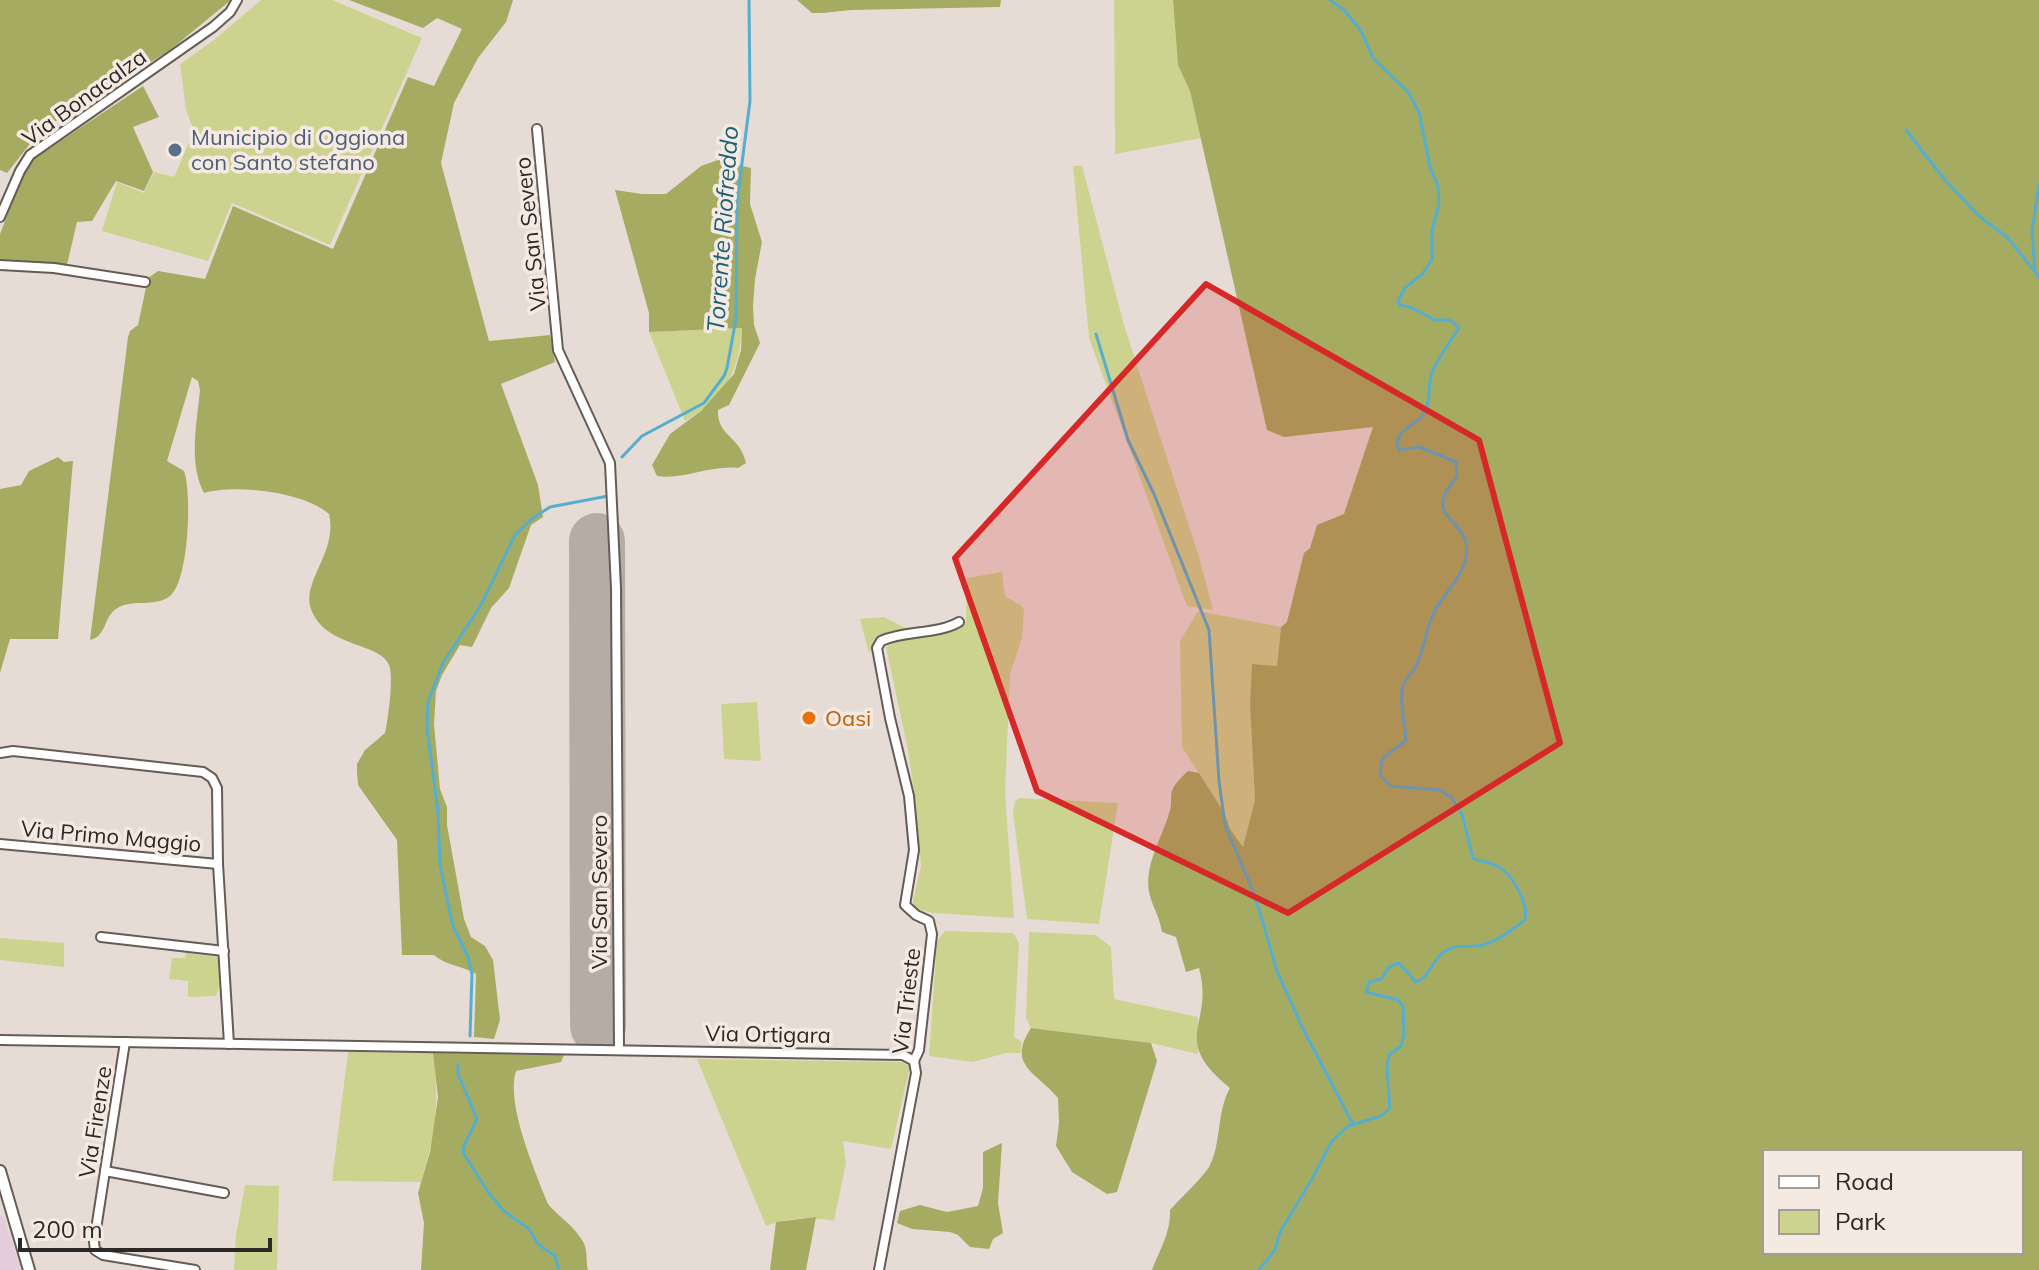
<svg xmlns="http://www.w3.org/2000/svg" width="2039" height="1270" viewBox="0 0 2039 1270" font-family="Mulish,sans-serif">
<rect width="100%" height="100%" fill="#e7dcd5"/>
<polygon fill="#e4cdda" points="0,1215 4,1216 21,1270 0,1270"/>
<g fill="#ccd38f">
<polygon points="261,0 332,0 422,38 330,245 232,203 208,261 102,231 117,182 144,193 154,172 174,177 194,131 186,110 180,64 214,40"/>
<polygon points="1114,0 1173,0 1178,64 1190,91 1201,138 1115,154"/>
<polygon points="1073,166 1082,166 1124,325 1199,557 1213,610 1187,606 1089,338"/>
<path d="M742 328C739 374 725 397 685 421L649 332Z"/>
<polygon points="1002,572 1005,596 1022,606 1024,610 1022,638 1010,674 1005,793 1014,918 933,913 914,908 913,901 921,866 916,805 908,750 886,647 893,642 960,629 966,622 967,578"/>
<polygon points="1198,611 1281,627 1277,666 1252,664 1250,704 1255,800 1243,848 1230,829 1225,814 1182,747 1180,641"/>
<path d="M884 617 907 629C888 631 878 636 869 653L860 619Z"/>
<polygon points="757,702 761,761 724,759 721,704"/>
<polygon points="1020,798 1118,803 1099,924 1027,919 1013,813 1015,801"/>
<polygon points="945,931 1013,933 1019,943 1014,1037 1022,1042 1020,1053 1006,1053 973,1062 929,1056 937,941"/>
<polygon points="1029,932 1096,935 1111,947 1114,999 1198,1017 1198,1054 1151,1043 1031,1028 1026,1018"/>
<polygon points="0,938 64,943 64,967 0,960"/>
<polygon points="186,953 216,957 219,959 219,988 216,996 188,997 188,981 169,979 172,958 185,958"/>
<path d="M348 1052 433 1053C440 1101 435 1136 421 1182L332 1181Z"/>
<path d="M697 1059 902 1062 910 1067 891 1149 843 1141 846 1163 834 1221C811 1216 787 1218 766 1226Z"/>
<polygon points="245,1185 279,1186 277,1270 234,1270 236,1235"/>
</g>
<g fill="#a5ac62" fill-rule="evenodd">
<polygon points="0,0 231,0 170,50 40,131 7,173 0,170"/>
<path d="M349 0H513L506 22 478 58 454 103 441 163 489 341 550 335 555 362 501 384 538 485 543 517 531 525 509 588 491 608 472 647 460 645 442 675 436 691 434 724 440 789 447 807V825L464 919 471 937 485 946 493 960 500 1020 494 1039 474 1037 476 974C463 966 444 965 434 955H402L397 840 358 785 357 772V764L365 750 385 733C388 720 394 676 389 665 380 642 325 648 311 609 301 582 338 552 329 514 304 492 236 484 204 493 188 463 197 423 200 390L198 381 192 377 167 461 184 471C192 492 189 581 170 596 155 608 131 598 116 609 103 618 107 636 90 640L128 337 130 331 138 325 148 278 158 271 205 279 233 206 333 249 408 77 434 86 462 29 437 18 423 28Z"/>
<polygon points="797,0 1001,0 1000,7 851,10 822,13 812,13"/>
<path d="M1173 0H2039V1270H1152C1160 1249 1171 1232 1170 1210 1179 1200 1204 1176 1209 1167 1222 1143 1216 1113 1230 1088 1168 1038 1215 1026 1199 968L1186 972 1176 937 1162 932C1159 915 1154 910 1150 896 1142 867 1163 837 1170 810 1172 804 1170 797 1172 791 1175 783 1182 777 1188 771L1199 773 1225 814 1230 829 1243 847 1255 800 1250 704 1252 664 1277 666 1281 627 1287 622 1304 553 1310 548 1317 525 1344 514 1373 427 1284 437 1267 430 1190 91 1178 65ZM1765 1152H2021V1252H1765Z"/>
<polygon points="143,86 159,117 133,127 153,172 144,191 116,181 92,221 77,222 67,265 0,261 0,234 24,173 35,158"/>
<path d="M718 160 751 168 750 204 762 242 755 279 753 306 754 325 760 343 729 405 718 410C717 437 740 435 746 463L738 468C710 465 684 480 657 476L652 465 670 434 701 411 734 374 741 350 742 328 649 332V313L615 190 642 194H666L701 166Z"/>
<polygon points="58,457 64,462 73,461 58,639 10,639 0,673 0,489 21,485 29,471"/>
<path d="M1031 1028 1151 1043 1157 1061 1117 1192 1107 1194 1072 1172 1056 1146 1059 1123 1058 1098C1037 1072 1006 1066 1031 1028Z"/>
<path d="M433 1053 564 1055 561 1062 516 1071C506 1102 532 1163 543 1192 544 1194 547 1202 548 1204 558 1216 574 1226 582 1240 589 1250 585 1260 588 1270H421L424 1223 418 1193 430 1152 438 1097Z"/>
<polygon points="1002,1143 998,1203 1003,1233 993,1239 989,1249 970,1247 958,1235 950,1232 912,1229 897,1223 900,1211 920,1205 947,1212 978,1206 983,1188 983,1152"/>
<polygon points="816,1217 806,1270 770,1270 776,1222"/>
</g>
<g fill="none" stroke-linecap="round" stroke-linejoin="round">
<g stroke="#56aecf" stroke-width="3">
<polyline points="1906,130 1945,180 1979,216 2008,238 2039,277"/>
<polyline points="2035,271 2032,231 2039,185"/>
<polyline points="1096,334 1128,440 1154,494 1209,630 1219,781 1225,825 1255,896 1277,971 1303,1029 1353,1124"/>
<polyline points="622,457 642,436 704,403 724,376 727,368 736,319 737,202 750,101 749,0"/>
<polyline points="470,1036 472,974 468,957 453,926 440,865 438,812 427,727 428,702 443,663 481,605 515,535 533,518 550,507 608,496"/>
<polyline points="458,1065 458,1074 477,1119 463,1148 464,1154 488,1192 504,1211 529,1229 538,1244 555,1256 559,1270"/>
<path d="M1259 1270 1275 1250 1280 1232 1312 1179 1332 1141 1348 1126 1381 1116 1390 1108 1387 1068 1389 1055 1401 1046 1404 1035 1403 1006 1398 1000 1366 992 1369 982 1381 979 1389 967 1399 963 1416 982C1430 977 1433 958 1445 951 1457 944 1464 947 1475 946 1492 946 1513 929 1525 920 1529 904 1512 873 1497 866 1489 862 1481 862 1473 858L1462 814 1452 798 1440 790 1391 786 1380 776 1382 759 1406 740C1405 724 1400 705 1402 690 1403 680 1409 677 1414 669 1425 652 1425 628 1435 610 1445 593 1463 576 1466 557 1474 517 1417 521 1457 477L1456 462 1419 447 1399 450C1392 432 1411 428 1421 417 1432 405 1427 386 1432 373 1438 357 1450 342 1459 328L1450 320H1435L1412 308 1400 305 1398 301 1405 288 1423 273 1432 260V231L1439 204 1438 186 1430 167 1419 112 1408 92 1373 58 1361 31 1344 10 1330 0"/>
</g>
<polyline stroke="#b6aca6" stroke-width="56" points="597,541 598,1026"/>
<defs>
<g id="minor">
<polyline points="537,129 558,350 610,463 616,588 619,1049"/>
<polyline points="0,217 20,171 30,155 213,27 230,12 237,0"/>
<polyline points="0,265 54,268 145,282"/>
<polyline points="0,753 13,751 203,772 212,778 217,788 218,864 229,1044"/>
<polyline points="0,844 218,864"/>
<polyline points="101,937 224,951"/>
<polyline points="0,1040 903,1055 914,1061"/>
<polyline points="125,1042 94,1242 95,1250 103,1255 195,1270"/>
<polyline points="105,1171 224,1193"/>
<path d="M879 1270 916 1073 914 1061 919 1050 932 934 929 921 916 915 905 905 914 850 909 796 890 718 877 648 881 641C905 630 936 635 959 622"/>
</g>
<polyline id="tertiary" points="0,1171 29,1270"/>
</defs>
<use href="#minor" stroke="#655c56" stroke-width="12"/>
<use href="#tertiary" stroke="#655c56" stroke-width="14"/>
<use href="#minor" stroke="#fff" stroke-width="8"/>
<use href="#tertiary" stroke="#fff" stroke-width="10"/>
</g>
<path fill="#d62828" fill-opacity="0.2" stroke="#d62828" stroke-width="6" stroke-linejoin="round" d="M1206 284 1479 440 1560 743 1288 913 1037 791 955 558Z"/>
<circle fill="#5c6f8a" stroke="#f4eae2" stroke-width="3" cx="175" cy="150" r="8"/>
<circle fill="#e8710a" stroke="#f4eae2" stroke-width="3" cx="809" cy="718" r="8"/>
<g text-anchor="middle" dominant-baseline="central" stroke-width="7" stroke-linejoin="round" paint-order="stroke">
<g font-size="22" fill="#2c2825" stroke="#f4eae2">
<text transform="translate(84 97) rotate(-36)">Via Bonacalza</text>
<text transform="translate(530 234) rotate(-96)">Via San Severo</text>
<text transform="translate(111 836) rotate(5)">Via Primo Maggio</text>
<text transform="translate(599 892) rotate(-90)">Via San Severo</text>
<text transform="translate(906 1001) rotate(-83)">Via Trieste</text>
<text transform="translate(768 1034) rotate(1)">Via Ortigara</text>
<text transform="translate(95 1122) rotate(-81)">Via Firenze</text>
</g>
<g font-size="22" fill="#4e5e75" stroke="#f4eae2" text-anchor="start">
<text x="191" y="137">Municipio di Oggiona<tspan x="191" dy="25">con Santo stefano</tspan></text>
</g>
<g font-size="22" fill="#c56008" stroke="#f4eae2" text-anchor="start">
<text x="825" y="718">Oasi</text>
</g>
<g font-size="24" font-style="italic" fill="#1c6078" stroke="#f4eae2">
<text transform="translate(722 229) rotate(-86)">Torrente Riofreddo</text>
</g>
</g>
<rect x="1763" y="1150" width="260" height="104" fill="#f4eae2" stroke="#a49c96" stroke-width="2"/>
<rect x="1779" y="1176" width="40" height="12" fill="#ffffff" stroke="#a49c96" stroke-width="2"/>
<text x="1835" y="1190" font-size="24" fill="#2c2825">Road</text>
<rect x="1779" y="1210" width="40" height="24" fill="#ccd38f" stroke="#a49c96" stroke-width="2"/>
<text x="1835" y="1230" font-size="24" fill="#2c2825">Park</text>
<path d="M20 1238v12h250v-12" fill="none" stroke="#2c2825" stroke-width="4"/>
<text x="32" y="1238" font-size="24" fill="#2c2825" stroke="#f4eae2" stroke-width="6" paint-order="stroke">200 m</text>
</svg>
